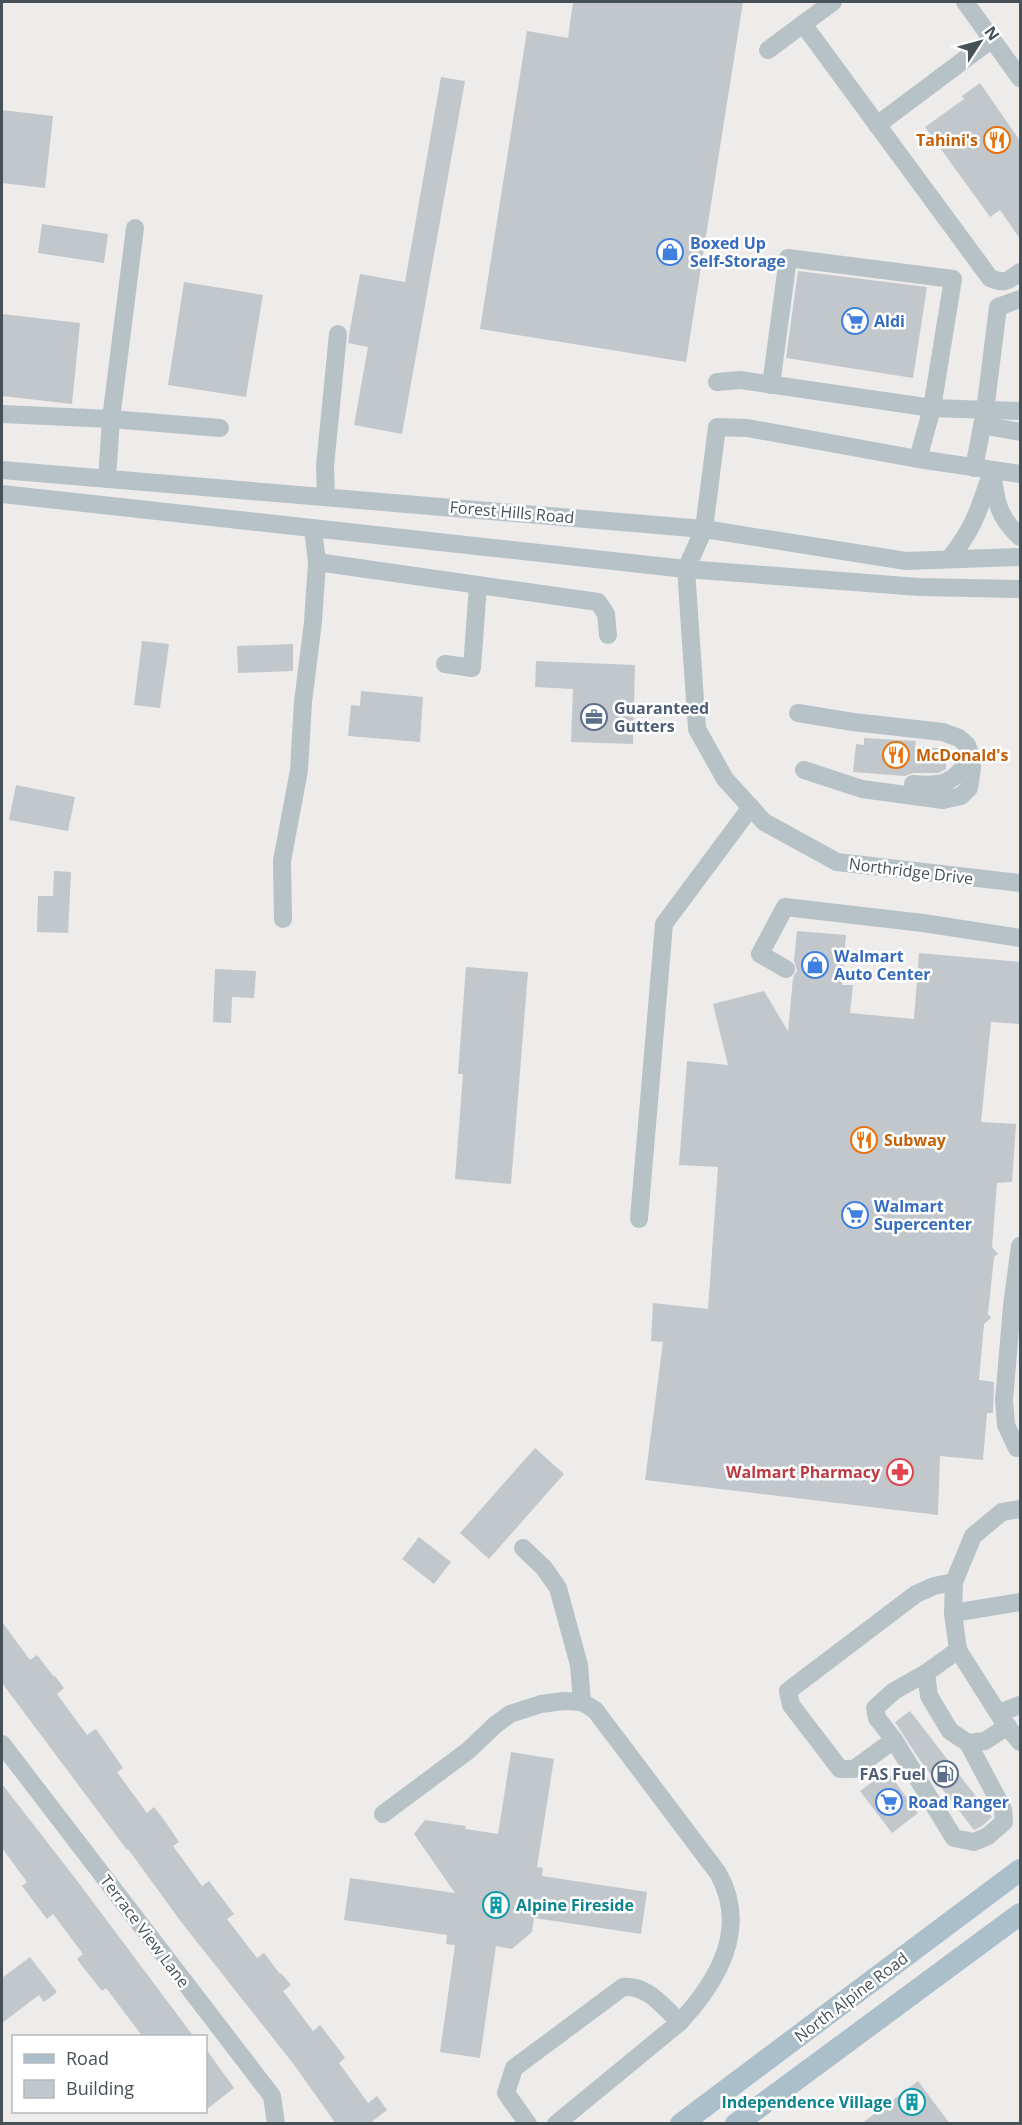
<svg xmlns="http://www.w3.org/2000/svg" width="1022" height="2125" viewBox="0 0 1022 2125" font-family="'Open Sans',sans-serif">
<rect width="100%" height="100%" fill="#eeebeb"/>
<g fill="#c2c7cb">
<polygon points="573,2 743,2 686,362 480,329 527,31 568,38"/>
<polygon points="441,77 465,81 402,434 354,425 368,347 348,343 349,335 360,274 405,282"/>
<polygon points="980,83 1020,141 1020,239 1000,210 990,217 925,127 964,99 962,96"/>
<polygon points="2,110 53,116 45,188 2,183"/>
<polygon points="42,224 108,234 104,263 38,253"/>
<polygon points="798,271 927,287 913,378 786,358"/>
<polygon points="184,282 263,295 246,397 168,385"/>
<polygon points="2,314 80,323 72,404 2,396"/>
<polygon points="142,641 169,644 160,708 134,705"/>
<polygon points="293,644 293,671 238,673 237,646"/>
<polygon points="536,661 635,665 633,744 571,742 573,689 535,687"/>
<polygon points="361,691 423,697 420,742 348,736 351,705 360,706"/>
<polygon points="864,738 916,741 915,747 939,748 938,762 946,762 946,769 938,773 913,773 905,776 853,772 856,744 864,745"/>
<polygon points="16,785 75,797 68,831 9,820"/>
<polygon points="54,871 71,872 68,933 37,932 38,896 53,896"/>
<polygon points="797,931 846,935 842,985 853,985 850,1013 914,1019 919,953 1020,962 1020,1024 991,1022 981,1122 1016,1124 1012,1182 997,1183 992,1247 998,1254 994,1257 988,1314 991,1318 984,1324 979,1380 994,1382 993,1413 987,1413 983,1460 940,1456 938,1515 645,1480 663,1342 651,1341 653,1303 708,1309 718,1167 679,1165 687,1061 728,1065 713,1004 764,991 788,1031 793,978 797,970 794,961"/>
<polygon points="466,967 528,972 511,1184 455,1179 463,1074 458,1074"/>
<polygon points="215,969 256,971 254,998 232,997 231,1023 213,1022"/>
<polygon points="535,1448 564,1474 489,1559 460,1533"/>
<polygon points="419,1537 451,1562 434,1584 402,1559"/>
<polygon points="2,1622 30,1660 37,1655 54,1677 55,1676 64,1688 57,1694 87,1735 96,1729 123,1768 117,1772 147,1813 154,1807 165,1821 179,1842 173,1846 202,1886 209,1881 234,1914 227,1919 257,1958 264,1953 280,1974 281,1973 291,1985 283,1991 313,2031 320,2025 341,2052 345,2058 339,2063 368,2103 377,2096 387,2110 369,2124 336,2124 295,2066 182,1923 128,1849 127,1850 2,1683"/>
<polygon points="910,1711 992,1817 982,1826 974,1830 919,1759 895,1722"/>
<polygon points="511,1752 554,1759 537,1867 543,1868 542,1876 647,1892 641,1934 534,1918 532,1932 512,1949 496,1946 480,2058 440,2052 455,1945 446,1944 447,1935 344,1920 350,1878 455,1893 414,1834 425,1820 465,1826 466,1829 498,1834"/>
<polygon points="887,1771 918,1813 892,1833 860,1791"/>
<polygon points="2,1784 75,1878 194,2037 143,2037 106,1988 102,1991 86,1971 77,1959 83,1954 53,1914 47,1919 22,1886 27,1882 2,1848"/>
<polygon points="30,1957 57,1992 44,2002 39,1995 2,2023 2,1978"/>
<polygon points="206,2049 234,2088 206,2110"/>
<polygon points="918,2081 950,2124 861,2124"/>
</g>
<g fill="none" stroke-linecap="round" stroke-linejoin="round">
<g stroke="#b7c2c7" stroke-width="18">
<polyline points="965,2 1020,78"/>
<polyline points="803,24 833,2"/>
<path d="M768 50 803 24 990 278C1005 285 1009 280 1020 272"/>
<polyline points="877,125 992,39"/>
<polyline points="717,382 740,380 932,408 1020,411"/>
<polyline points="771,385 788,258 953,279 932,408 918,459"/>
<polyline points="2,414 111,419 220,428"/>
<polyline points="982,425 1020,432"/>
<polyline points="974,468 985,411 998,307 1020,299"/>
<polyline points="2,470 704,529 906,561 1020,557"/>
<polyline points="1020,474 918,459 747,428 717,427 704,529 686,569 697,729 725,779 764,822 837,862 1020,883"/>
<polyline points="107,479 111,419 135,228"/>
<polyline points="2,494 686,569 919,587 1020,589"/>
<polyline points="326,497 325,466 338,334"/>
<polyline points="313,529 317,562 598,602 606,614 608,635"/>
<path d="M949 559C974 529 980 507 992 471 996 500 997 516 1020 537"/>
<polyline points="445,664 472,668 478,585"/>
<polyline points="798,713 853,722 943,732 959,738 967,745 971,756 972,768 969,788 961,796 943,800 862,789 804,770"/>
<path d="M913 784C943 787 955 783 971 756"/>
<polyline points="283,919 282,861 299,770 303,702 313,622 317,562"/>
<polyline points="786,969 760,954 785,907 923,923 1020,938"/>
<polyline points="639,1219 664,924 751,807"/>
<polyline points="1020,1246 1012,1306 1004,1400 1006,1425 1017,1448 1020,1448"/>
<polyline points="1020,1509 1002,1512 973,1536 954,1582 953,1613 958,1650 1005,1724 1020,1742"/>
<polyline points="523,1548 544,1568 558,1588 579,1665 582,1702"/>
<polyline points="953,1613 1020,1602"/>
<polyline points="958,1650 926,1673 929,1696 950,1731 968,1743 985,1741 1008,1726"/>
<polyline points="926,1673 894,1691 875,1708 877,1718 894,1740 954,1838 974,1842 988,1836 1004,1822 1003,1809 968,1743"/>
<polyline points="999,1713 1020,1705"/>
<polyline points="894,1740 854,1769 840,1769 791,1705 788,1691 916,1594 934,1586 954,1582"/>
<polyline points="2,1744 272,2096 276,2124"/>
<path d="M383 1814 469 1750 495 1725 510 1714 541 1704 564 1701 582 1702 595 1710 718 1873C749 1928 719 1980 680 2022 662 2006 648 1985 623 1987L514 2068 506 2093 528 2124"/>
<polyline points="556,2124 680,2022"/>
</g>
<g stroke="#abbfca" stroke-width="22">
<polyline points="681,2124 1020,1870"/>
<polyline points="736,2124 1020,1914"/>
</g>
</g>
<defs>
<symbol id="restaurant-ring" viewBox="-11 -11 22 22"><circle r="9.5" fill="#fff" stroke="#e8710a" stroke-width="1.5"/><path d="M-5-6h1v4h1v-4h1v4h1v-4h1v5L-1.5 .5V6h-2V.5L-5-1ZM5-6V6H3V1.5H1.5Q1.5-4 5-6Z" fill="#e8710a"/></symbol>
<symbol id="shop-ring" viewBox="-11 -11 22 22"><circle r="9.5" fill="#fff" stroke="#3f7fe0" stroke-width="1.5"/><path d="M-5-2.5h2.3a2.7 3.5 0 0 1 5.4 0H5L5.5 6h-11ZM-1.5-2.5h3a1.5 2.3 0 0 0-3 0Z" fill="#3f7fe0"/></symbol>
<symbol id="supermarket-ring" viewBox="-11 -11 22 22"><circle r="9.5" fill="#fff" stroke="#3f7fe0" stroke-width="1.5"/><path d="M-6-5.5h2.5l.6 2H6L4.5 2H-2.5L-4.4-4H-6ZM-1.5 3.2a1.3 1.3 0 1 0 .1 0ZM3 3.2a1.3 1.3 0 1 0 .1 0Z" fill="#3f7fe0"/></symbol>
<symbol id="office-ring" viewBox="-11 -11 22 22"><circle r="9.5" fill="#fff" stroke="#5c6f8a" stroke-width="1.5"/><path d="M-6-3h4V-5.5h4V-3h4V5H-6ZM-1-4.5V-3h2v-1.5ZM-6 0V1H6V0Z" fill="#5c6f8a"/></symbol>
<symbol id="pharmacy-ring" viewBox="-11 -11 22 22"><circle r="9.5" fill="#fff" stroke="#e0444e" stroke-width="1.5"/><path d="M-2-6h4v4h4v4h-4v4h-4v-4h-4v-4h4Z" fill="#e0444e"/></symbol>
<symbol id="fuel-ring" viewBox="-11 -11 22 22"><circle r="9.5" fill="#fff" stroke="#5c6f8a" stroke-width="1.5"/><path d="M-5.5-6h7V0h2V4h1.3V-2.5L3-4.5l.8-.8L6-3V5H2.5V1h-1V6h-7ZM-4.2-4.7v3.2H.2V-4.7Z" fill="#5c6f8a"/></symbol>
<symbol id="building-ring" viewBox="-11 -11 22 22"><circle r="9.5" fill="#fff" stroke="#0f9aa8" stroke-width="1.5"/><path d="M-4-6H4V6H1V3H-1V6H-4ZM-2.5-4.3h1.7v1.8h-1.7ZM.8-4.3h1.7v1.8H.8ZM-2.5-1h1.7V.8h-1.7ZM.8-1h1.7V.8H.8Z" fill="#0f9aa8"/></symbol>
</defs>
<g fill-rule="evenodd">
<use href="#restaurant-ring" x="982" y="125" width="30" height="30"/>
<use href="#shop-ring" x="655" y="237" width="30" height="30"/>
<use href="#supermarket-ring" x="840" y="306" width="30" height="30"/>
<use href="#office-ring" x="579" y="702" width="30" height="30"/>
<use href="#restaurant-ring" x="881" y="740" width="30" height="30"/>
<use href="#shop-ring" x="800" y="950" width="30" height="30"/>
<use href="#restaurant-ring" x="849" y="1125" width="30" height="30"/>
<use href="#supermarket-ring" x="840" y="1200" width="30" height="30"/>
<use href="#pharmacy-ring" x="885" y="1457" width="30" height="30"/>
<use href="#fuel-ring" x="930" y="1759" width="30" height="30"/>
<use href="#supermarket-ring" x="874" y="1787" width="30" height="30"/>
<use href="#building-ring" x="481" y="1890" width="30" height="30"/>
<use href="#building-ring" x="897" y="2087" width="30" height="30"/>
</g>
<g text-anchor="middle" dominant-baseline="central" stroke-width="5" stroke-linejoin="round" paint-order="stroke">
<g font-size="16" font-weight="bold" fill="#c56008" stroke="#fff" text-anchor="start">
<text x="978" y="140" text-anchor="end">Tahini's</text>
<text x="916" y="755">McDonald's</text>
<text x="884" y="1140">Subway</text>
</g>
<g font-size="16" font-weight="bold" fill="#366cbe" stroke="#fff" text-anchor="start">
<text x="690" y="243">Boxed Up<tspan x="690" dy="18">Self-Storage</tspan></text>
<text x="874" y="321">Aldi</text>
<text x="834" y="956">Walmart<tspan x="834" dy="18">Auto Center</tspan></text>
<text x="874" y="1206">Walmart<tspan x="874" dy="18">Supercenter</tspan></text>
<text x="908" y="1802">Road Ranger</text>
</g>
<g font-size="16" fill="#455157" stroke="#fff">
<text transform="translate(512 512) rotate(5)">Forest Hills Road</text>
<text transform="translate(911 871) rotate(7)">Northridge Drive</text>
<text transform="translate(145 1931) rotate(53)">Terrace View Lane</text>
<text transform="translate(851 1997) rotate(-37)">North Alpine Road</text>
</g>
<g font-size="16" font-weight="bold" fill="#4e5e75" stroke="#fff" text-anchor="start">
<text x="614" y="708">Guaranteed<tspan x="614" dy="18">Gutters</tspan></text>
<text x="926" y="1774" text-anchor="end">FAS Fuel</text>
</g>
<g font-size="16" font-weight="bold" fill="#be3a42" stroke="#fff" text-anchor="end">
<text x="880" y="1472">Walmart Pharmacy</text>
</g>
<g font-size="16" font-weight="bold" fill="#0d838f" stroke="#fff" text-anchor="start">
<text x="516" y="1905">Alpine Fireside</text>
<text x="892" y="2102" text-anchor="end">Independence Village</text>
</g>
</g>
<rect width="1022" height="2125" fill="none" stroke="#455157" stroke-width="6"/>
<rect x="12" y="2035" width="195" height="78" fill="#ffffff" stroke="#b5b9bc" stroke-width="1.5"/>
<rect x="24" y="2054" width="30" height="9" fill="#abbfca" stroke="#b5b9bc" stroke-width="1.5"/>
<text x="66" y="2065" font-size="18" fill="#455157">Road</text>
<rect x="24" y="2080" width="30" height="18" fill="#c2c7cb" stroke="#b5b9bc" stroke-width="1.5"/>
<text x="66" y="2095" font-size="18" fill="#455157">Building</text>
<g transform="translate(980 42) rotate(54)" stroke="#ffffff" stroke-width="4.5" paint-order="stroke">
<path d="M0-4.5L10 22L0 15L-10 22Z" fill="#455157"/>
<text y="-9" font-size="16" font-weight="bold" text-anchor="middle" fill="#455157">N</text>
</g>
</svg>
